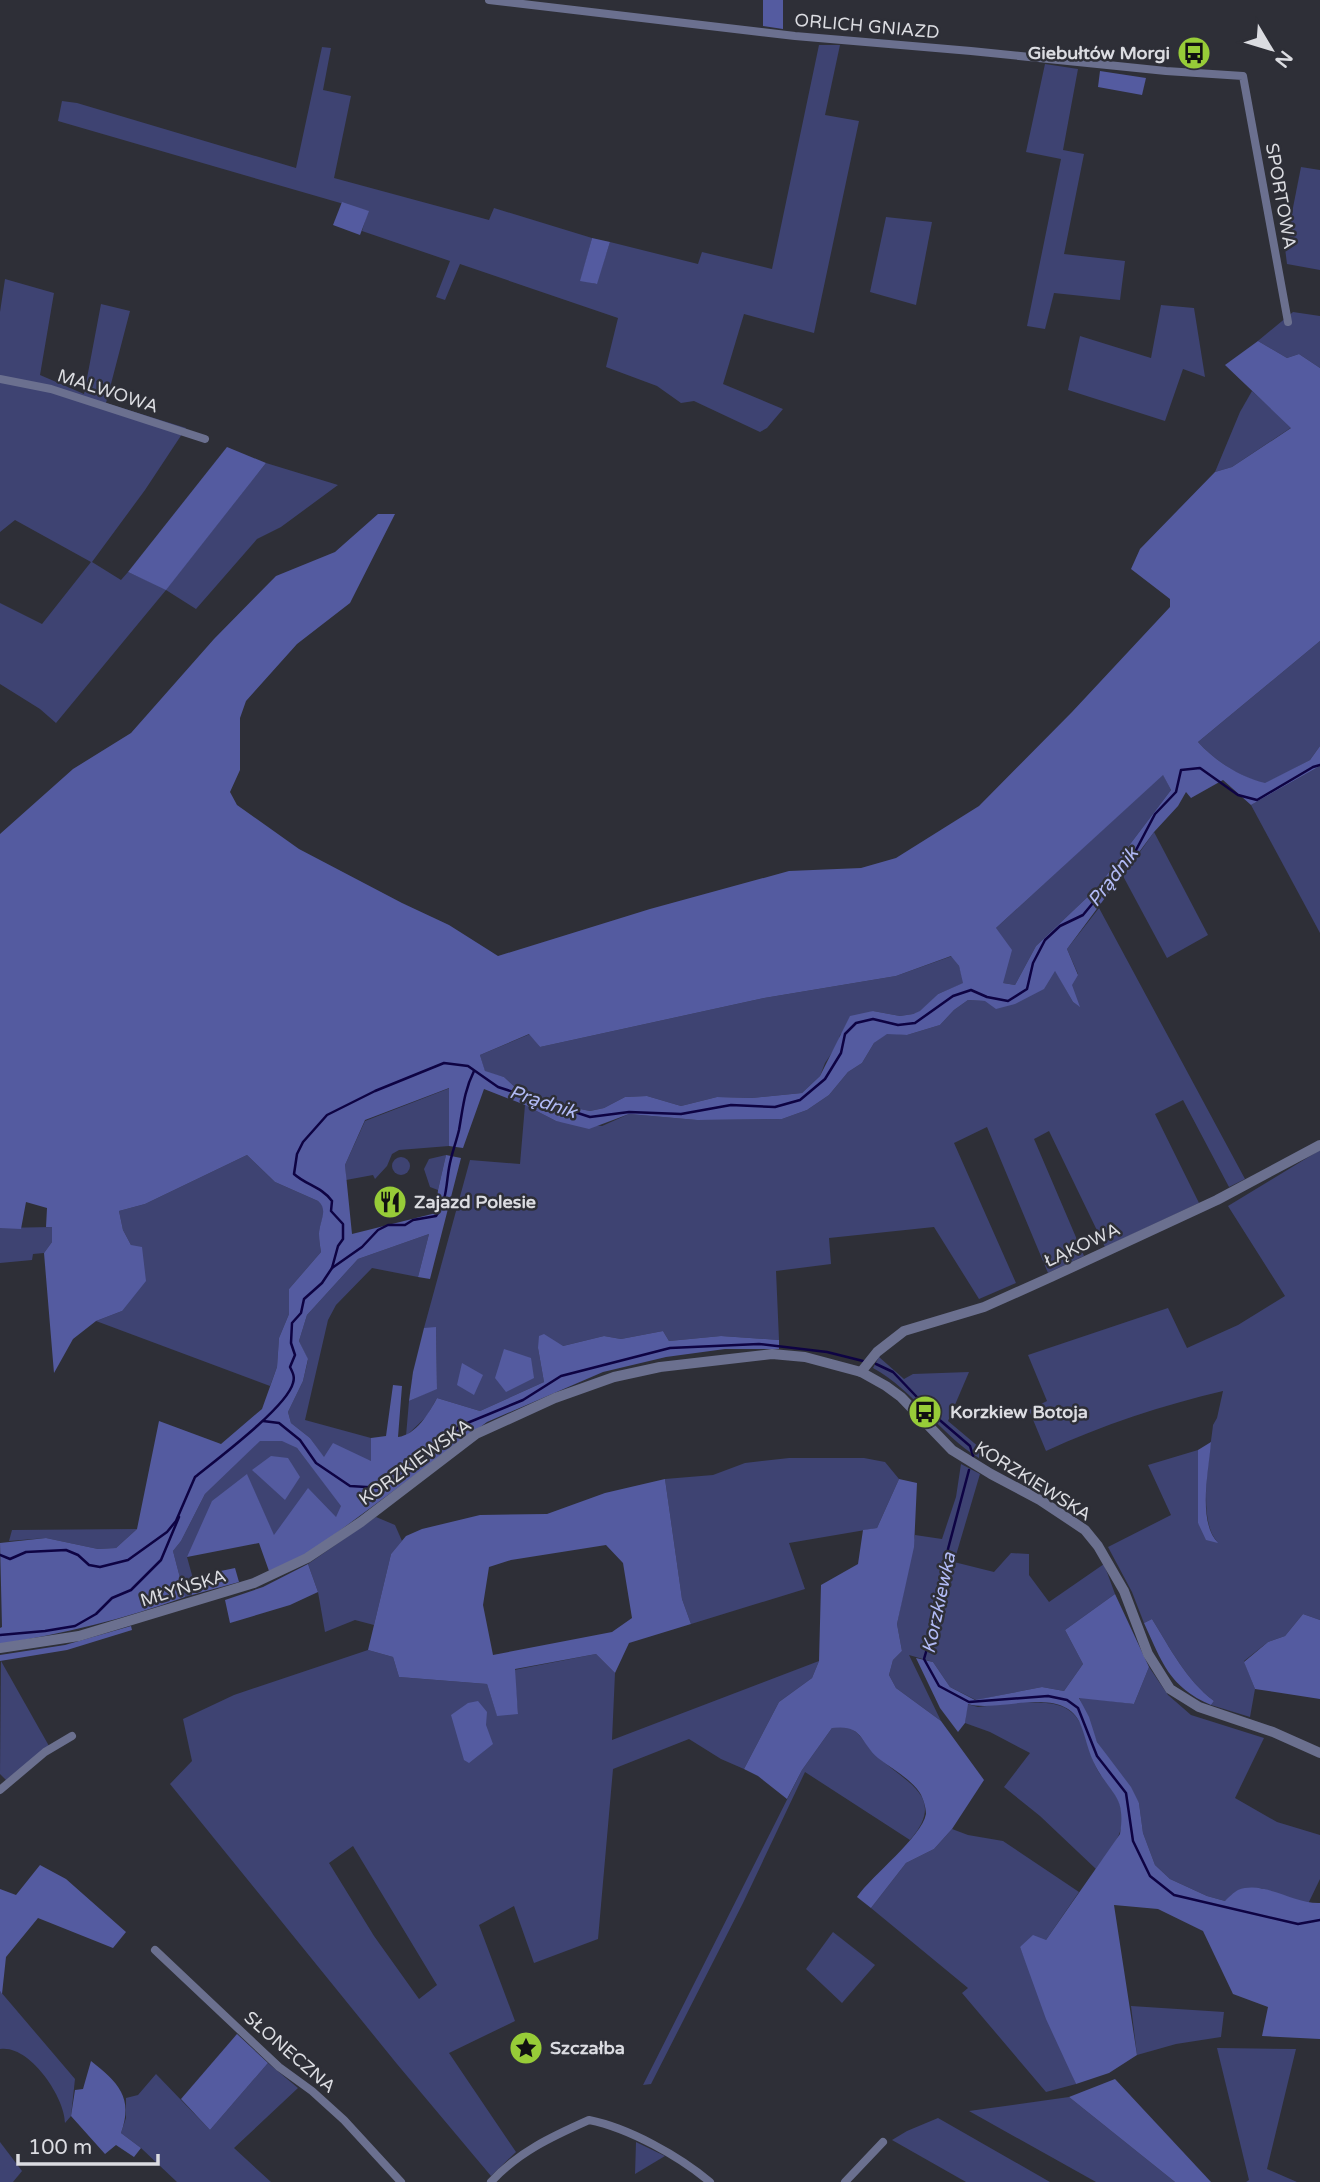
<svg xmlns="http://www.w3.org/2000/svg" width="1320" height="2182" viewBox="0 0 1320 2182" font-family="'Varela Round',sans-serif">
<rect width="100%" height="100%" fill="#2e2f37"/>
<g fill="#3e4372" fill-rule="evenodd">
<polygon points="819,45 840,45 825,115 859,121 814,333 744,314 723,384 783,409 767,428 760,432 694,401 681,403 657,386 606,367 618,318 460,264 445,300 436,297 450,261 362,231 368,211 58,121 62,101 77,103 296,168 322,47 331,48 323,90 351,96 334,178 489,220 494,208 592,238 581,280 596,284 610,242 698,264 702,252 772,269"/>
<polygon points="1045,64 1078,69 1063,150 1084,154 1064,254 1125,261 1120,300 1054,293 1045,329 1027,326 1061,159 1026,152"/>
<polygon points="1301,167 1320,170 1320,270 1287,264 1285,248"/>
<polygon points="886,217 932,222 916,305 870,292"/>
<polygon points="5,279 54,293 40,375 84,394 101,304 130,311 106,403 186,428 145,490 92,562 121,580 128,572 166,589 266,463 338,485 281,527 257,539 196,609 166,590 56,723 40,709 0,684 0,603 42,624 91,562 15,520 0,532 0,312"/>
<polygon points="1161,305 1194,308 1205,377 1183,369 1165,421 1068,390 1080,336 1151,358"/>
<polygon points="1293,312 1320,316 1320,368 1299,354 1287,358 1258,341 1253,345"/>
<polygon points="1252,391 1292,427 1232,467 1215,472 1240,412"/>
<path d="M1320 641V746L1310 760 1265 784C1240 777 1215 761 1198 742Z"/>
<polygon points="1320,766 1320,933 1251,805"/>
<polygon points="1163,774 1171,790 1097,888 1036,946 1015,985 1003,983 995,929"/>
<polygon points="1154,832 1208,935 1167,958 1123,876"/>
<polygon points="1099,908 1245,1179 1229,1187 1183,1100 1155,1114 1199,1203 1105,1247 1049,1131 1034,1139 1084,1256 1048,1273 987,1127 954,1143 1016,1283 979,1299 934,1227 829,1238 831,1264 776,1271 779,1340 721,1336 669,1341 663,1331 621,1339 604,1336 563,1346 538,1348 544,1382 480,1411 437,1398 427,1416 406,1436 409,1401 437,1388 436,1328 424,1328 470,1160 520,1164 525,1105 556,1121 602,1126 629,1114 697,1120 782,1119 807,1110 829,1095 848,1072 862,1063 874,1043 887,1033 907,1035 940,1025 954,1010 968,1000 985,1001 1055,970 1073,1002 1079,1006 1071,985 1078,974 1067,949"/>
<polygon points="952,956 959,966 964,983 938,994 920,1012 913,1014 900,1016 873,1011 840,1035 837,1045 825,1063 820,1076 802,1093 752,1098 717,1097 681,1106 647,1096 625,1097 604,1108 590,1111 556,1104 516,1088 504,1077 485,1072 480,1055 530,1034 540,1047 764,998 896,976"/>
<polygon points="450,1088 449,1146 399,1150 392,1154 387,1166 375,1179 373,1175 346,1180 345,1165 365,1121"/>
<path d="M1320 1150V1620L1303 1614 1285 1636 1268 1642 1244 1661 1255 1689 1250 1717 1211 1705 1214 1701C1186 1680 1170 1648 1152 1619L1144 1623 1132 1592 1108 1547 1171 1515 1148 1465 1198 1450V1523L1217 1541C1197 1521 1210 1453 1213 1425L1217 1418 1223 1391C1163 1405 1102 1425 1046 1451L1029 1410 1047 1401 1028 1355 1168 1308 1187 1348 1238 1325 1285 1296 1228 1206Z"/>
<path d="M247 1155 275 1182 318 1201C330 1210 319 1222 319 1234 319 1240 320 1246 321 1252L289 1289V1314L279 1338 277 1367 270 1386 96 1321 122 1311 131 1245 123 1230 119 1211 145 1204Z"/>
<polygon points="446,1155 438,1190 430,1187 424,1169 429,1159"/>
<circle cx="401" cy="1166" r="9"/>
<polygon points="52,1227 52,1242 44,1253 33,1254 32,1260 0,1263 0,1228"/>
<polygon points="429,1234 418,1277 372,1268 336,1305 328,1320 305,1420 371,1438 371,1461 324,1458 310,1438 291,1423 288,1412 303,1381 308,1360 299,1341 307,1315 358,1259"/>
<path d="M879 1357 904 1379 913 1374 969 1372 948 1421 980 1448 979 1458C939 1434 915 1391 873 1368Z"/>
<polygon points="260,1440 282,1440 297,1448 342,1506 336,1518 274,1536 247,1475 187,1557 195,1586 191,1588 192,1595 185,1597 173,1551 181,1541 205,1494"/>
<polygon points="789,1458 864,1458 885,1462 899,1479 877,1528 789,1543 805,1589 691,1624 682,1599 665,1479 713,1475 745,1463"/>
<polygon points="961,1464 980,1474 954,1562 994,1572 1011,1553 1029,1554 1029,1575 1049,1602 1104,1564 1115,1594 1065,1630 1083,1664 1064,1691 1042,1687 976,1700 950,1687 933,1662 909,1655 941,1721 896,1688 889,1675 893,1660 902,1651 897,1624 915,1535 942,1539 956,1497"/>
<polygon points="376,1517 395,1525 402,1541 391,1554 374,1625 355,1620 325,1632 318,1592 308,1564"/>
<polygon points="137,1529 116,1548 98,1549 46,1538 9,1541 12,1530"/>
<path d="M368 1650 393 1657 399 1677 487 1684 497 1715 518 1713 514 1670 596 1654 615 1673 612 1740 819 1661 812 1678 779 1702 744 1769 721 1759 689 1739 613 1769 598 1939 534 1963 514 1906 479 1925 515 2021 449 2053 516 2152 491 2176 397 2064 170 1784 192 1761 183 1719 234 1695ZM353 1846 437 1985 419 1999 374 1936 329 1863Z"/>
<polygon points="1,1661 49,1746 6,1780 0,1774"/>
<polygon points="1149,1667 1168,1695 1191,1715 1264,1738 1235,1798 1277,1822 1320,1835 1320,1879 1308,1904 1261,1888 1225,1901 1207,1896 1170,1879 1155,1865 1143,1833 1139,1803 1097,1742 1079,1697 1134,1704"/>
<path d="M1023 1702C1039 1703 1057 1701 1070 1711 1086 1723 1087 1748 1095 1765 1104 1785 1121 1792 1122 1817 1124 1836 1107 1853 1096 1869L1040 1816 1004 1787 1030 1753 990 1732 965 1723 967 1704 978 1707Z"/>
<path d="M846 1726C862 1733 865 1745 877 1756 905 1783 948 1796 910 1840L805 1772 743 1903 651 2084 643 2085 802 1770 832 1728Z"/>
<polygon points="952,1829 968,1835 1003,1841 1079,1892 1046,1940 1020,1947 1076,2084 1046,2092 962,1993 968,1988 871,1908 906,1863 934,1849"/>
<polygon points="833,1932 875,1965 842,2003 806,1969"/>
<path d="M0 1991 75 2079 71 2116 65 2123C65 2097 29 2044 0 2049Z"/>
<polygon points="1131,2006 1224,2012 1221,2037 1176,2044 1137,2055"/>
<polygon points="1217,2048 1296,2049 1267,2169 1297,2182 1246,2182 1249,2180"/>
<polygon points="268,2063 298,2088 234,2148 271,2182 177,2182 141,2148 121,2133 126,2118 126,2098 138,2095 156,2074 210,2130"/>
<polygon points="1069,2097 1175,2182 1096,2182 969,2111"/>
<polygon points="938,2118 1050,2182 966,2182 892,2140 907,2131"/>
<polygon points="0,2142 22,2171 13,2182 0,2182"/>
<polygon points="636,2142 665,2156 635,2174"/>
</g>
<g fill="#545ba0" fill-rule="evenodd">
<polygon points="763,0 783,0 783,29 763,26"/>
<polygon points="1100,71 1146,78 1142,95 1098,87"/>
<polygon points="342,202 369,211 360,235 333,225"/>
<polygon points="592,238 610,242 597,284 580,281"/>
<path d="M1258 341 1287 358 1299 354 1320 368V641L1198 742C1215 761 1240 777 1265 783L1310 760 1320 746V766L1251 805 1223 780 1191 798 1186 792 1178 806 1154 832 1067 949 1078 975 1072 985 1080 1007 1073 1002 1055 971 1044 989 1015 1004 996 1009 985 1001 968 1000 954 1010 940 1025 907 1035 887 1034 874 1043 862 1063 848 1072 829 1095 807 1110 782 1119 697 1120 629 1114 589 1129 556 1121 525 1105 484 1089 463 1148 449 1146V1088L365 1120 345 1165 352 1234 436 1213 438 1190 446 1155 461 1158 430 1279 418 1277 429 1234 358 1259 307 1315 299 1341 308 1359 303 1381 288 1412 291 1423 310 1438 324 1457 333 1443 371 1461V1438L386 1436 393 1385 402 1386 398 1437C416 1435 429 1413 437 1398L480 1411 544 1382 538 1348 539 1336 544 1334 563 1346 604 1336 621 1339 663 1331 669 1341 721 1336 779 1340V1349H725L666 1357 603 1372 487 1422 308 1554 269 1571 259 1543 187 1557 212 1501 247 1474 274 1535 308 1488 336 1517 341 1506 297 1448 282 1441H260L205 1494 181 1541 173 1551 185 1597C124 1619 63 1634 0 1644V1628L2 1627 0 1543 46 1538 98 1549 116 1548 137 1529 159 1421 221 1444 262 1409 277 1367 279 1338 289 1314V1289L321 1252C320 1246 319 1240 319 1234 319 1222 329 1210 318 1201L275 1182 247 1155 145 1204 119 1211 123 1230 131 1245 142 1247 146 1281 122 1311 96 1321 73 1339 54 1373 44 1253 52 1242V1227H46L47 1208 26 1202 21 1229 0 1228V834L73 769 131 733 214 639 276 576 335 552 378 514H395L350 603 297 644 246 701 240 718V770L230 792 237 805 299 849 402 903 449 925 498 956 650 909 789 871 861 868 896 858 979 806 1072 712 1170 607V599L1131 569 1140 549 1215 472 1232 467 1291 428 1225 365ZM1163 775 1171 790 1097 888 1036 946 1015 985 1003 983 1012 950 996 928ZM951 956 959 966 963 983 938 994 920 1011 913 1014 900 1016 873 1011 850 1016 820 1076 802 1093 752 1098 717 1097 681 1106 647 1096 625 1097 604 1108 590 1111 556 1104 516 1088 504 1077 485 1071 480 1055 529 1034 540 1047 764 998 896 976Z"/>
<polygon points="227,447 266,463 166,590 128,572"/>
<polygon points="436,1327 437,1389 409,1401 413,1372 424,1328"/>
<polygon points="504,1349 531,1358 534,1378 506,1392 495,1378"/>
<polygon points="462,1363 483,1375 474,1395 457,1385"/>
<path d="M1211 1442C1209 1470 1197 1521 1218 1543L1206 1540 1198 1523V1450Z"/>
<polygon points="271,1456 288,1458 300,1477 285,1500 252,1470"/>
<path d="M665 1479 682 1599 691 1624 629 1643 615 1673 596 1654 515 1669 518 1714 497 1716 487 1684 399 1677 393 1657 368 1650 391 1554 406 1536 422 1529 480 1515 547 1514 605 1493ZM606 1545 623 1563 632 1618 612 1632 493 1655 483 1605 489 1567 511 1560Z"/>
<path d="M899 1479 917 1483 914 1547 897 1624 902 1651 893 1660 889 1675 896 1688 941 1721 984 1780 952 1829 934 1849 906 1863 871 1908 857 1897C872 1875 922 1837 926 1814 926 1807 923 1798 920 1793 910 1778 892 1769 878 1758 859 1741 863 1724 832 1728L802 1770 787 1799 758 1776 744 1769 779 1702 812 1678 819 1661 821 1585 858 1564 863 1530 877 1528Z"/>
<polygon points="308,1564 318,1592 290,1605 230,1623 225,1600 263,1587"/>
<polygon points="235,1568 239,1582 192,1595 191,1587 216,1581 216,1572"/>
<path d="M1115 1594 1149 1667 1134 1704 1079 1698 1089 1717 1097 1742 1131 1787 1139 1803 1143 1833 1155 1865 1170 1879 1207 1896 1225 1901C1228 1898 1234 1892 1238 1890 1264 1880 1293 1904 1320 1903V2039L1262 2036 1268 2007 1233 1994 1203 1931 1158 1909 1114 1905 1137 2055 1109 2073 1076 2084 1046 2019 1020 1947 1033 1935 1046 1940 1120 1834C1126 1796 1112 1796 1096 1767 1088 1753 1086 1736 1079 1721 1059 1685 999 1713 968 1704L965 1723 958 1732 940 1708 916 1658 933 1662 950 1687 975 1700 1042 1687 1064 1691 1083 1664 1065 1630Z"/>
<polygon points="1303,1614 1320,1620 1320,1699 1255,1689 1244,1662 1268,1642 1285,1636"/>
<path d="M1152 1619C1170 1648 1186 1680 1214 1701L1211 1705C1169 1687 1162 1662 1144 1623Z"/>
<polygon points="131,1626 132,1630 67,1650 0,1661 0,1655 65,1645"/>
<polygon points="478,1701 487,1712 486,1725 493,1744 469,1763 464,1760 451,1715 468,1703"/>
<polygon points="40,1865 66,1879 126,1932 113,1948 38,1918 6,1957 2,1994 0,1991 0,1889 16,1895"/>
<polygon points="237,2034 268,2063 210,2130 181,2099"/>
<path d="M91 2061C118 2082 134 2098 121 2133L141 2148 134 2157 116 2145 105 2154 71 2116 75 2090 83 2089Z"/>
<polygon points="1115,2079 1211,2182 1175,2182 1069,2097"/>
</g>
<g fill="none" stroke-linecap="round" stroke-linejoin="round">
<g stroke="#0e0343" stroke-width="2.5">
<path d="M332 1268 362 1247 378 1230 388 1225H405L413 1220 436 1216C447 1201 446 1185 449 1168 451 1155 456 1143 459 1130 463 1108 464 1091 474 1071"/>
<polyline points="876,1364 893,1372 935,1416 970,1446 973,1456"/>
<polyline points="263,1421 279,1423 300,1440 316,1463 350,1486 382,1488 402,1476 460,1426 523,1400 561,1376 670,1348 759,1344 827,1352 863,1361"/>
<polyline points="969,1470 948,1549 946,1582 924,1659 939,1686 969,1702 1048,1696 1067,1700 1078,1708 1097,1756 1126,1793 1133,1841 1150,1876 1174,1895 1298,1924 1320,1920"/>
<path d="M0 1555 10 1559 26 1552 66 1550 78 1555 89 1565 100 1567 128 1560 167 1532 176 1521 195 1477C216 1460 287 1407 293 1383 295 1377 293 1373 290 1367L295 1355 291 1343 292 1323 301 1313 304 1299 322 1283 332 1268 338 1246 343 1239V1224L331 1211 332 1201C322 1187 306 1185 294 1174L297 1154 303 1142 327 1115 375 1091 444 1063 468 1066 498 1087 590 1117 629 1112 681 1114 731 1105 775 1107 800 1100 825 1079 841 1053 845 1034 856 1023 873 1019 898 1025 915 1023 953 996 971 990 987 997 1008 1001 1027 989 1033 963 1045 940 1060 926 1083 915 1135 852 1155 814 1176 792 1181 770 1200 768 1238 795 1257 800 1313 767 1320 765"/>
<polyline points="0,1635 45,1631 75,1626 96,1614 112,1598 131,1590 161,1560 179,1517"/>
</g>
<g stroke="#6b708f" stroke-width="8">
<polyline points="489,0 795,36 971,51 1166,71 1243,76 1288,322"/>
<polyline points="0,379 51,389 205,439"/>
<polyline points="0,1790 45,1752 72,1736"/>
<polyline points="155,1950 279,2067 312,2091 344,2120 401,2182"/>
<path d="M491 2182C518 2152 553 2136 589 2120 629 2128 679 2156 710 2182"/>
<polyline points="845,2182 883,2142"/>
</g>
<g stroke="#6b708f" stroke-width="10">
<polyline points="861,1372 877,1352 904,1331 984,1307 1051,1277 1217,1200 1320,1145"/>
<polyline points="0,1648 79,1636 254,1583 307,1558 361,1522 476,1434 555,1398 614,1377 660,1367 772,1354 805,1357 861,1372 886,1386 901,1397 952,1450 991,1474 1040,1500 1085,1530 1098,1546 1124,1591 1148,1654 1170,1689 1199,1707 1273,1732 1320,1753"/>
</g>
</g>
<defs>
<symbol id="bus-disc" viewBox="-11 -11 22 22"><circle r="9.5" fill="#97cc38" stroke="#2e2f37"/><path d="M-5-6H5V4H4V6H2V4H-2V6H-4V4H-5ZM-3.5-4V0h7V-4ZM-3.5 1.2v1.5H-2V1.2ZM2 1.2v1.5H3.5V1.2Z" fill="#111"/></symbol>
<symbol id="restaurant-disc" viewBox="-11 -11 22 22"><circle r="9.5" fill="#97cc38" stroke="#2e2f37"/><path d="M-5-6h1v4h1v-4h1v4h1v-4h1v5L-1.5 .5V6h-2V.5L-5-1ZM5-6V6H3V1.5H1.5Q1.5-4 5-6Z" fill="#111"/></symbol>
<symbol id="sight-disc" viewBox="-11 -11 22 22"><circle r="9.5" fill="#97cc38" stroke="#2e2f37"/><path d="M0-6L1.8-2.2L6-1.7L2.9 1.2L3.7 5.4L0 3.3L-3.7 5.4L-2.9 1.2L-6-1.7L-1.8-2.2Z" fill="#111"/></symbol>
</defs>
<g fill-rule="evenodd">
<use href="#bus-disc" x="1175" y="34" width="38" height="38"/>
<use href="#restaurant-disc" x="371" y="1183" width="38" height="38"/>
<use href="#bus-disc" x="906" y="1393" width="38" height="38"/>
<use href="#sight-disc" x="507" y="2029" width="38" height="38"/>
</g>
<g text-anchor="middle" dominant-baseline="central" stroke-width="5" stroke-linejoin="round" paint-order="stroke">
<g font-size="18" fill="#dbdce1" stroke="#2e2f37">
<text transform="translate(867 26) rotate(5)">ORLICH GNIAZD</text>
<text transform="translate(1281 196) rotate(80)">SPORTOWA</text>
<text transform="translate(108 391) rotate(18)">MALWOWA</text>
<text transform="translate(1082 1245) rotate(-25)">ŁĄKOWA</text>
<text transform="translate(415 1462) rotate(-36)">KORZKIEWSKA</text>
<text transform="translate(1033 1481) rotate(32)">KORZKIEWSKA</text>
<text transform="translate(183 1588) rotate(-17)">MŁYŃSKA</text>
<text transform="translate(290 2052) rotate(41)">SŁONECZNA</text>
</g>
<g font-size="18" font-weight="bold" fill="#dbdce1" stroke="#2e2f37" text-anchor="start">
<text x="1170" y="53" text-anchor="end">Giebułtów Morgi</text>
<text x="414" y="1202">Zajazd Polesie</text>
<text x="950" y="1412">Korzkiew Botoja</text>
<text x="550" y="2048">Szczałba</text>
</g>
<g font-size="19" font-style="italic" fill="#b2bbf6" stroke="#2e2f37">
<text transform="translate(1113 877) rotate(-52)">Prądnik</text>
<text transform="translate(543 1102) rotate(18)">Prądnik</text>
<text transform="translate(939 1603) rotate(-78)">Korzkiewka</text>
</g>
</g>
<g transform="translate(1271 49) rotate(128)" stroke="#2e2f37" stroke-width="5" paint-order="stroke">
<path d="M0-5L12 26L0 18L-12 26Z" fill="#dbdce1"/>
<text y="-10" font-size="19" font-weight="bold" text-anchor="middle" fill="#dbdce1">N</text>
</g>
<path d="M18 2154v10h140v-10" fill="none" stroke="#dbdce1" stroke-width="3.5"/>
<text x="28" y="2154" font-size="21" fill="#dbdce1" stroke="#2e2f37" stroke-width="5" paint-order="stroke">100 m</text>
</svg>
